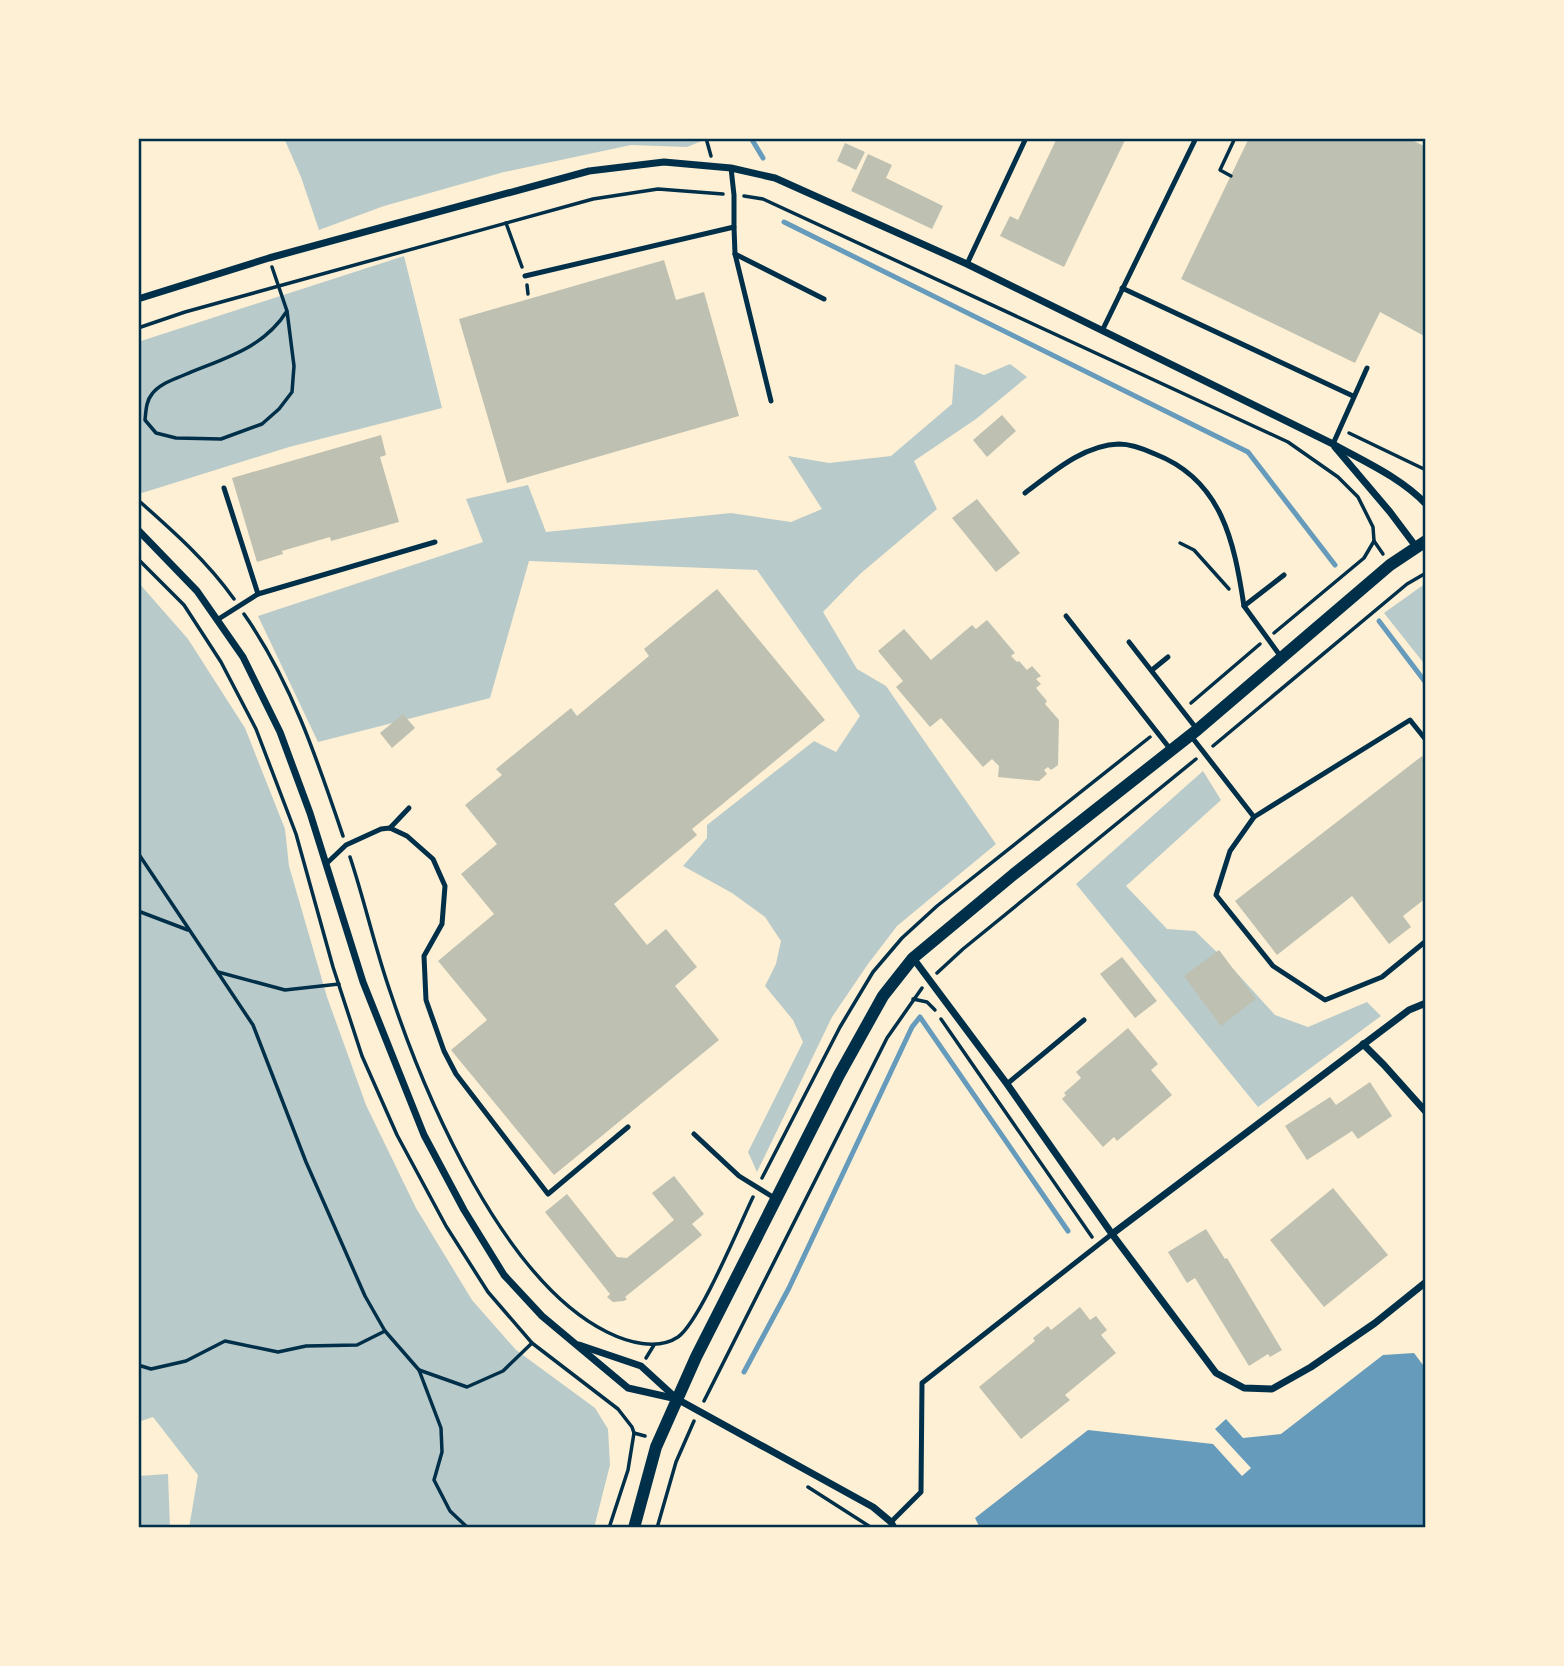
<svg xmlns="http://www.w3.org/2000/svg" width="1564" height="1666" viewBox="0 0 1564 1666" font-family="'Crimson Pro',serif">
<rect width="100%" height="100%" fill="#fdf0d5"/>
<g fill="#b9caca">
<polygon points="284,138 709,138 687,147 631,145 504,172 384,206 319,230 301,177"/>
<polygon points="404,256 442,408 289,447 142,493 138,489 138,342"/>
<polygon points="955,364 984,375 1010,364 1027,377 976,419 914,461 937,509 860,574 823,612 857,669 886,686 996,844 897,926 868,964 832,1017 757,1172 748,1152 803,1042 793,1020 765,986 776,964 781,941 765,917 732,893 683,866 707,838 707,825 814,741 836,752 860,716 757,570 529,561 490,698 318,742 258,616 483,542 466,499 528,485 546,532 731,513 791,522 822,509 788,456 829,463 891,456 952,404"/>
<polygon points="138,582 188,639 245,728 285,829 289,866 327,997 366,1105 416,1208 472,1300 516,1350 595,1408 608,1429 610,1465 594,1528 189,1528 198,1475 153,1417 138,1422"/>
<polygon points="1426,583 1426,666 1384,613"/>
<polygon points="1203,771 1221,800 1126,886 1167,929 1195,931 1225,960 1275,1015 1308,1027 1367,1002 1381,1016 1258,1107 1076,884"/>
<polygon points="168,1474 170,1528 141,1528 138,1476"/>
</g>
<polygon fill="#669bbc" points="1414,1353 1426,1369 1426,1528 980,1528 975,1518 1088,1430 1213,1444 1242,1476 1251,1468 1215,1429 1226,1419 1243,1438 1281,1434 1383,1355"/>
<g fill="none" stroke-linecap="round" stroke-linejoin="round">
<g stroke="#669bbc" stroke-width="5">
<polyline points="751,138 763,158"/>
<polyline points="784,222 1248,452 1335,565"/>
<polyline points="1379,621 1426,683"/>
<polyline points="744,1372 789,1288 912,1027 920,1017 1068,1231"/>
</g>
</g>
<g fill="#bec0b2">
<polygon points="1057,138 1126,138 1064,267 1000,236 1010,216 1018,220"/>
<polygon points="1249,138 1408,138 1426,147 1426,275 1423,281 1426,283 1426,337 1380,312 1355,363 1181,279"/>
<polygon points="845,143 865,152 856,170 837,161"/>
<polygon points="868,154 892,165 886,178 943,206 932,229 851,191"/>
<polygon points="664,260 676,300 704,292 739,416 507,483 459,319"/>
<polygon points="1002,415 1016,431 987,457 973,440"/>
<polygon points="381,435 386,455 380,457 399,522 331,541 330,537 282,551 283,554 257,562 232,478"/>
<polygon points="977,499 1020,553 996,572 952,518"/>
<polygon points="717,589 825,720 692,829 697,835 614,904 647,945 666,929 697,967 675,986 719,1040 554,1175 451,1050 487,1020 438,961 494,914 461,874 497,844 465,805 502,775 496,769 571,708 577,716 649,656 644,649"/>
<polygon points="987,620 1015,653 1011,656 1017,662 1019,661 1027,670 1032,666 1041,676 1036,679 1041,684 1036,688 1047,701 1045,704 1059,720 1058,765 1051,770 1048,767 1044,770 1047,774 1039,781 998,777 999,766 992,759 983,767 941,718 930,727 896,687 903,681 878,651 904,629 931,660 972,625 976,629"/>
<polygon points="403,714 415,728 392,748 380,733"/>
<polygon points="1422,756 1426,760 1426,898 1403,916 1411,927 1389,944 1352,896 1277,955 1235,901"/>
<polygon points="1219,950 1256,999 1221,1026 1184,976"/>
<polygon points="1122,957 1157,1001 1135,1018 1100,974"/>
<polygon points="1128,1028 1158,1064 1151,1070 1172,1095 1117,1141 1114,1137 1103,1147 1062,1099 1066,1095 1064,1093 1081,1078 1076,1072"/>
<polygon points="1370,1082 1392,1116 1358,1139 1352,1131 1307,1160 1285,1126 1330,1097 1336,1105"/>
<polygon points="674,1176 704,1214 692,1224 702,1235 625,1297 627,1299 624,1301 613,1302 607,1297 610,1294 545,1212 567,1194 617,1257 627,1258 674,1220 652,1193"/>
<polygon points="1333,1188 1388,1255 1324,1307 1270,1240"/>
<polygon points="1206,1229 1225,1259 1227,1258 1282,1350 1270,1357 1268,1354 1249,1366 1195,1278 1187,1283 1168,1252"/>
<polygon points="1080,1307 1090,1320 1096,1316 1107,1330 1101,1335 1116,1353 1065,1395 1070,1400 1021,1439 979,1387 1035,1341 1033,1338 1048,1326 1051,1330"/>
</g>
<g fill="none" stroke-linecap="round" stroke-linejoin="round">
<g stroke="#003049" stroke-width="3.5">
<polyline points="706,138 711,156"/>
<polyline points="1231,176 1220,170 1235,138"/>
<polyline points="744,196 763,199 1288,442 1338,477 1358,497 1373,527 1374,541 1364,558 1274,633"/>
<polyline points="506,223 522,267"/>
<path d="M272 267 287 311 294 366 292 392 279 409 262 424 221 439 176 438 156 433 145 420C146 411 146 401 152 394 159 384 173 380 184 375 224 358 263 349 287 311"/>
<polyline points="527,285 528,294"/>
<polyline points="138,328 185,312 593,199 658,189 723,194"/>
<polyline points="1349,433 1426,470"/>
<path d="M138 500C173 531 207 561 234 599"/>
<polyline points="1374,541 1383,554"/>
<polyline points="1180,543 1194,550 1229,589"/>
<polyline points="138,559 184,605 221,662 256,729 296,834 333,967 362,1056 397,1135 446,1226 488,1292 532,1343 618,1409 632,1427 634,1433 645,1436"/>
<path d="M244 614C291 681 317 759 343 836"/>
<polyline points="1191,703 1260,644"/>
<polyline points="1213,746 1407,584 1426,573"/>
<polyline points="138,853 253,1025 306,1162 365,1296 385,1331 419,1370 441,1428 442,1452 434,1480 450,1511 468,1528"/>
<path d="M350 857C365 902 375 949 391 994 426 1099 504 1281 607 1332 627 1342 657 1351 678 1337 700 1321 739 1226 753 1197"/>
<polyline points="138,911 188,930"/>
<polyline points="218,972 285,990 339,984"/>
<polyline points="937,973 963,949 1196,759"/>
<polyline points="913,999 927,1002 935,1010"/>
<polyline points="941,1019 1092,1237"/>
<polyline points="762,1178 840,1027 873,972 902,938 937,906 1150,737"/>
<polyline points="646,1358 654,1345"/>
<polyline points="138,1365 151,1369 186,1361 225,1341 278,1352 306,1346 357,1345 385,1331"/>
<polyline points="419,1370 467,1387 503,1371 532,1343"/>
<polyline points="138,1382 138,1401"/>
<polyline points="704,1401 887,1038 922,988"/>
<polyline points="808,1487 872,1528"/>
<polyline points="609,1528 628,1470 634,1433"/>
<polyline points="657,1528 676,1462 694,1421"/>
</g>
<g stroke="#003049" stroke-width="5">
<polyline points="734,227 735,254 771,401"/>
<polyline points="735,254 824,299"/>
<polyline points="967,264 1026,138"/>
<polyline points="525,276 734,227 734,195 731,168"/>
<polyline points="1122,288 1353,396"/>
<polyline points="1102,331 1196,138"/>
<polyline points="1333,444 1367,368"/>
<polyline points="224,488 258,594"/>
<path d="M1025 493C1052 473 1083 445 1119 444 1131 444 1144 449 1155 454 1222 480 1234 541 1244 606"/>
<polyline points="1066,616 1171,750"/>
<polyline points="217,620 258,594 435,542"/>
<polyline points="1129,642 1196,728"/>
<polyline points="1281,657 1244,606 1284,575"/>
<polyline points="1152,670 1168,657"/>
<polyline points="1191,736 1254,817"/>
<polyline points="1426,740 1410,720 1254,817 1230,851 1216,895 1273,966 1325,1000 1382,977 1426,941"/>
<polyline points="390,828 409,808"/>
<polyline points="326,864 346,845 381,829 390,828 407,836 433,859 445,886 442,924 424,956 426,1000 444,1051 456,1074 548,1194 628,1127"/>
<polyline points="1007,1084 1084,1020"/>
<polyline points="694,1134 739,1176 776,1199"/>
<polyline points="891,1522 921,1492 922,1383 1112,1234"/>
</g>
<g stroke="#003049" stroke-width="7">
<path d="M138 299 269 258 589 171 664 162 731 168 775 178 967 264 1333 444C1365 462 1400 477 1426 504"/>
<polyline points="1335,447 1390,512 1417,548"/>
<polyline points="138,530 197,591 243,657 280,732 310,813 363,982 424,1135 464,1210 504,1275 542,1316 628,1388 677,1399"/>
<polyline points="913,958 1007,1084 1112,1234 1216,1373 1244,1388 1272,1389 1311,1367 1375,1323 1426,1282"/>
<polyline points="1363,1044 1384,1065 1426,1112"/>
<polyline points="1112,1234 1409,1010 1426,1003"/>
<polyline points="579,1345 641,1366 677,1399 873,1507 891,1522 894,1528"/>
</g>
<polyline stroke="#003049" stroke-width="12" points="634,1528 656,1447 696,1357 839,1075 883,996 913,958 1014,874 1197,730 1390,565 1426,541"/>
</g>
<rect width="1564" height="1666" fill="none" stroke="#fdf0d5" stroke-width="280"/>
<rect x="140" y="140" width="1284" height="1386" fill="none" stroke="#003049" stroke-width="2.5"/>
</svg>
